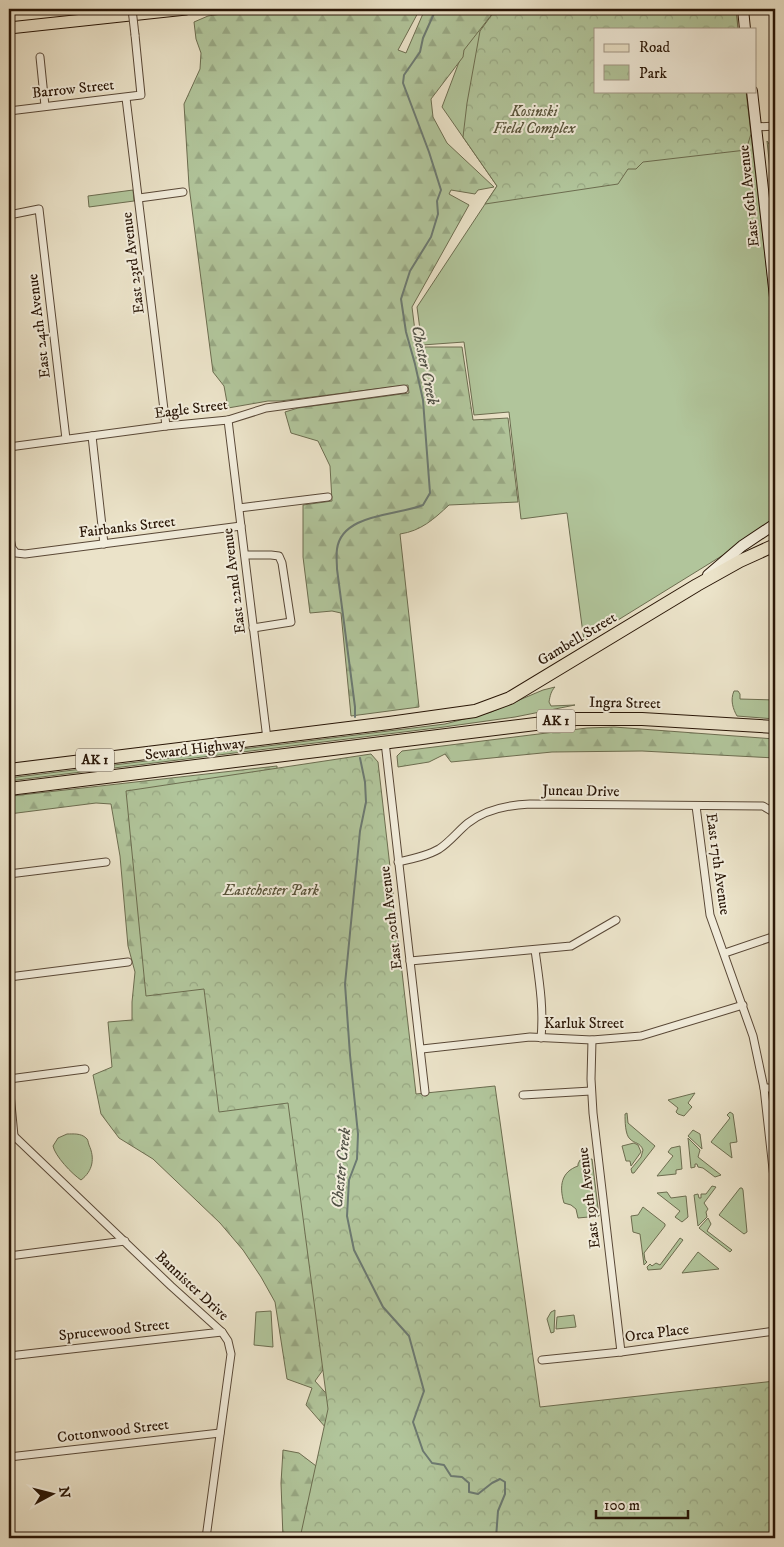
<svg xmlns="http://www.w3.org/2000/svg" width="784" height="1547" viewBox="0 0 784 1547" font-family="'IM FELL DW Pica',serif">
<defs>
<pattern id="forest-firs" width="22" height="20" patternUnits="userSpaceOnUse" patternTransform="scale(1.25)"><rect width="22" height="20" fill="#b1c59b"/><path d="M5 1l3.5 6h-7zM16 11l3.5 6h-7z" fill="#98a884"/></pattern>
<pattern id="park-crowns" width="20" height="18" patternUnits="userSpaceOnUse" patternTransform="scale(1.25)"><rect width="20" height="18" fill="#b1c59b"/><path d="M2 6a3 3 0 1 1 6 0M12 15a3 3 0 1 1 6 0" fill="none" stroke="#98a884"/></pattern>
</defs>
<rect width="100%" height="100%" fill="#ebe3c9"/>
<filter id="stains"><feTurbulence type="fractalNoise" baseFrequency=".004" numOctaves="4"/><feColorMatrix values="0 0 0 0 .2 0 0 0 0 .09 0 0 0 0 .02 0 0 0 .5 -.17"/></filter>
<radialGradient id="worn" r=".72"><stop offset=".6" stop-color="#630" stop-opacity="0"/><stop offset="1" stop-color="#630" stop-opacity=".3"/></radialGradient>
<g fill="#b1c59b" stroke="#6c6d50">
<polygon points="479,9 736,9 738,29 595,29 595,91 746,91 775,341 775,523 584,641 567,513 521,519 509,412 474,415 464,342 422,345 417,307 497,186 442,107"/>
<polygon points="133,190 134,201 89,207 88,196"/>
<path d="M555 687C551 691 550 696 549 702L551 706 575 705 515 717 444 727 9 781V778L445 724 491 712 543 690Z"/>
<path d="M734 691H738L740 694V699L775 700V719L737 716C733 709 730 700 734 691Z"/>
<polygon points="695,1093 688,1103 692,1107 684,1116 678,1114 676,1112 678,1108 668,1100"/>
<polygon points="730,1112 733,1114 737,1142 730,1143 732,1158 711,1142 730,1118 727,1115"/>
<path d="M627 1113 628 1123 655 1146 634 1173H632L631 1169 641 1157 643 1150C640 1142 635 1144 630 1139 625 1135 625 1120 625 1114Z"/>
<polygon points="693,1130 700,1134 702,1149 688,1136"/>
<path d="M67 1134C73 1134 81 1133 86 1138 88 1139 88 1142 89 1145 95 1158 93 1171 81 1180 72 1174 55 1156 53 1146L58 1138Z"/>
<polygon points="688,1138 700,1150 698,1157 721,1175 715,1177 703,1168 698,1167 697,1164 695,1164 695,1167 691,1168"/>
<polygon points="634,1143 638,1145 641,1152 631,1166 630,1161 626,1161 622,1146"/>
<polygon points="680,1146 682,1169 676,1170 676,1174 657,1176 673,1156 668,1152 671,1148"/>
<path d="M592 1159 599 1216 578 1218 576 1209 571 1205 564 1203C559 1186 561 1172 578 1166V1164L580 1160Z"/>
<polygon points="712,1186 716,1187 704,1203 708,1209 706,1212 707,1217 698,1226 694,1195 698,1194 699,1198 701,1198 701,1194 706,1194"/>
<polygon points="740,1188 742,1188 743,1190 747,1232 744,1234 719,1215"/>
<polygon points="667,1192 671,1198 686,1196 688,1217 682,1222 675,1217 680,1211 657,1193"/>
<polygon points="643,1207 665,1224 665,1226 644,1253 645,1260 647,1262 644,1265 640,1234 633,1232 631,1216 638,1215"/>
<polygon points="708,1218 711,1224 707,1231 732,1250 730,1252 699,1228"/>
<polygon points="680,1238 683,1240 661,1269 648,1270 647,1267 650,1264 652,1266 656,1263 660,1265"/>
<polygon points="698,1252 719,1269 682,1273"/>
<polygon points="555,1310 554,1332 551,1333 547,1319 551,1312"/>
<polygon points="271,1311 273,1347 254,1345 256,1312"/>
<polygon points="574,1315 576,1327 556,1329 557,1317"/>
</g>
<g fill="url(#forest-firs)" stroke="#6c6d50">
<path d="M255 9H420L398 50 406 53 425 9H496L464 50 463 57 431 99 433 117 447 143 494 187 478 190 475 194 451 190 449 194 469 205 412 307 417 347H462L473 420 508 418 518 502 449 505C434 519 421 531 400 534L419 707 351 716 341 613 332 611 310 613 303 557V505L332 501 330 466 318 441 291 433 285 412 298 408 409 393 408 385 280 401H268L228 408 224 386 213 372 189 186 184 104 200 69 201 53 196 39 194 22 208 16Z"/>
<polygon points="767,141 772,148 771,160 774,172 775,172 775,218"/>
<polygon points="614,727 775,739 775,758 642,751 552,752 451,762 445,754 429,762 398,767 397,756 402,751 587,728"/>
<polygon points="277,766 281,1002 341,1345 315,1381 350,1420 405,1538 283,1538 281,1483 283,1450 299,1453 324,1472 333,1436 306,1405 312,1388 287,1379 275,1302 261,1277 243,1250 220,1223 153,1159 119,1138 101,1114 93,1075 112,1067 108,1022 132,1020 132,1002 135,972 128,946 120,856 111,804 96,803 9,814 9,797 12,796"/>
</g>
<g fill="url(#park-crowns)" stroke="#6c6d50">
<polygon points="496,9 736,9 738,29 595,29 595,91 746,91 751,134 746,150 643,162 636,169 628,169 618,184 485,204 497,186 463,137 467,103 480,31"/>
<polygon points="371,754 378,762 416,1094 495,1086 540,1407 775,1381 775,1538 300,1538 328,1409 288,1103 219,1112 204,989 146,996 126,791"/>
</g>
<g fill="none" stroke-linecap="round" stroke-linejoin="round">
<g stroke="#6c7a72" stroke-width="2">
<path d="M355 717V707L337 569C337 563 336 556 337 549 342 513 397 516 423 505L430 493 423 400 415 364 406 332 401 299 410 271 431 237 438 214 437 201 441 190 429 152 403 83 404 75 420 52 423 38 436 9"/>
<polyline points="360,758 365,782 366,802 360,831 345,984 350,1055 358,1134 357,1159 349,1180 347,1216 354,1250 383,1307 409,1336 424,1391 413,1422 423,1451 432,1463 444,1465 451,1476 462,1477 469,1483 469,1492 478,1494 492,1483 500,1479 505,1482 505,1494 498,1511 496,1538"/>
</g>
<defs>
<g id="street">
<polyline points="9,9 14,9"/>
<polyline points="40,57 45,106"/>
<polyline points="126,98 166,426"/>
<polyline points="9,111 141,95 135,35"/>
<polyline points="756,127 775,126"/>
<polyline points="139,198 183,192"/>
<polyline points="9,215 39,209 66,439"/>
<polyline points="228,420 267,739"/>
<polyline points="92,436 104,544"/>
<polyline points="9,447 166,426 228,420 266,408 404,389"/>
<polyline points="239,508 328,497"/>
<polyline points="9,534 12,548 16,553 25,554 241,526"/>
<polyline points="245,555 271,555 279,556 282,563 291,622 253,628"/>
<polyline points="385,742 425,1092"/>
<polyline points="696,806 710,915 753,1036 764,1088 775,1187"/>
<path d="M398 862C412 859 427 856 439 849 450 842 458 831 468 823 486 809 508 805 530 804L763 806 773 812 775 815"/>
<polyline points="9,874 106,862"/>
<path d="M535 950C539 979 544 1008 541 1038"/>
<polyline points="725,953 775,936"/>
<polyline points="410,961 571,946 616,920"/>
<polyline points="9,977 128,962"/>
<polyline points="592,1040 591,1079 593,1113 621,1352"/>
<polyline points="422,1049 530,1037 592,1040 641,1036 743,1005"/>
<polyline points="9,1079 85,1069"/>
<polyline points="9,1083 14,1136"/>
<polyline points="764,1088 775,1088"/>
<polyline points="523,1095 591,1091"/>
<polyline points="14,1136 171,1286 222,1332 228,1341 231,1354 206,1538"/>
<polyline points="9,1256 125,1241"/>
<polyline points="9,1356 222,1332"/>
<polyline points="542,1360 621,1352 775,1331"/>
<polyline points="9,1457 220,1433"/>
</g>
<g id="secondary">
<polyline points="743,9 745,29"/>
<polyline points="752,91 775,297"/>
<polyline points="708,575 742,546 775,524"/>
</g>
<polyline id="primary" points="9,28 186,9"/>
<g id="highway">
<polyline points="9,770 389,723 475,711 510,698 697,585 740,561 775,545"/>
<polyline points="9,789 576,719 642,719 775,727"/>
</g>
</defs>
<use href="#street" stroke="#594837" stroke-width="9"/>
<use href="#secondary" stroke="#281506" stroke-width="12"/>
<use href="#primary" stroke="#281506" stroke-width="13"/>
<use href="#highway" stroke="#281506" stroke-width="14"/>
<use href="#street" stroke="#f2eddc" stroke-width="7"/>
<use href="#secondary" stroke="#f2eddc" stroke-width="10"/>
<use href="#primary" stroke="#ebe3c9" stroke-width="11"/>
<use href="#highway" stroke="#ebe3c9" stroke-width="12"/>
<defs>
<polyline id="street-bridge" points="132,9 135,35"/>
</defs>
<use href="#street-bridge" stroke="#594837" stroke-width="9" stroke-linecap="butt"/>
<use href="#street-bridge" stroke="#f2eddc" stroke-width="7"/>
</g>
<g text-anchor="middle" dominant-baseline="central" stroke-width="4" stroke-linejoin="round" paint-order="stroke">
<g fill="#f2eddc" stroke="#655646" stroke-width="1">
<rect x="537" y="709.5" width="38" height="23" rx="4"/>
<rect x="76" y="748.5" width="38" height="23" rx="4"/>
</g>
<g font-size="14" font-weight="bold" fill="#281506">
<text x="556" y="721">AK 1</text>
<text x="95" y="760">AK 1</text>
</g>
<g font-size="15" fill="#281506" stroke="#f2eddc">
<text transform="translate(73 89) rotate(-6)">Barrow Street</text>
<text transform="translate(749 196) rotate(-96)">East 16th Avenue</text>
<text transform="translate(133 263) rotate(-97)">East 23rd Avenue</text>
<text transform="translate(39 326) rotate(-97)">East 24th Avenue</text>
<text transform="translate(191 409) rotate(-7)">Eagle Street</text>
<text transform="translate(127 527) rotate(-7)">Fairbanks Street</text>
<text transform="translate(234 581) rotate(-97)">East 22nd Avenue</text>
<text transform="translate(577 639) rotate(-31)">Gambell Street</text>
<text transform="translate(625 703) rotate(1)">Ingra Street</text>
<text transform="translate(195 749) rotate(-7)">Seward Highway</text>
<text transform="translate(581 791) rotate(1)">Juneau Drive</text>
<text transform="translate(718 864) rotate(82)">East 17th Avenue</text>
<text transform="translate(391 918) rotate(-97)">East 20th Avenue</text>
<text x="584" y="1023">Karluk Street</text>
<text transform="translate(589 1198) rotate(-97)">East 19th Avenue</text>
<text transform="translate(192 1286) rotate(43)">Bannister Drive</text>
<text transform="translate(114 1330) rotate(-6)">Sprucewood Street</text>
<text transform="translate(657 1333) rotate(-7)">Orca Place</text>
<text transform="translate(113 1431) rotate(-7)">Cottonwood Street</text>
</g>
<g font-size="15" font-style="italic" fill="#58533a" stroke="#f2eddc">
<text x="534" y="111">Kosinski<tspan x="534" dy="17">Field Complex</tspan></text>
<text x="271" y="890">Eastchester Park</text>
</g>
<g font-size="16" font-style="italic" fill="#505045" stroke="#f2eddc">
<text transform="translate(425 365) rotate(78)">Chester Creek</text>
<text transform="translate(341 1168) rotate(-84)">Chester Creek</text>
</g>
</g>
<rect width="784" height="1547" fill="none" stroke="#ebe3c9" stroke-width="30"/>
<rect x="10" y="10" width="764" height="1527" fill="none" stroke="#281506" stroke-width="2.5"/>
<rect x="15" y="15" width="754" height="1517" fill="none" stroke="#281506"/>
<rect x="594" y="28" width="162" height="65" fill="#f2eddc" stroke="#a19786"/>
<rect x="604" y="44" width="25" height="8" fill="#ebe3c9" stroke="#a19786"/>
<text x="639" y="52" font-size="15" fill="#281506">Road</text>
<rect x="604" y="65" width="25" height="15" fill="url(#park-crowns)" stroke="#a19786"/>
<text x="639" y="78" font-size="15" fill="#281506">Park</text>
<g transform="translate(52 1494) rotate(83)" stroke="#f2eddc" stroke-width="4" paint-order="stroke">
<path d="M0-4L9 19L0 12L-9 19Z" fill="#281506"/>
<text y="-8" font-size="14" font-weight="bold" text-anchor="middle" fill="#281506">N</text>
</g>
<path d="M596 1510v8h92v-8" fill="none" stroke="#281506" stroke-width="2.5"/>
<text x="604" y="1510" font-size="15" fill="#281506" stroke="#f2eddc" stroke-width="4" paint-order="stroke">100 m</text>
<rect width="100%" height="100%" filter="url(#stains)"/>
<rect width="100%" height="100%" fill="url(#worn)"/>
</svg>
